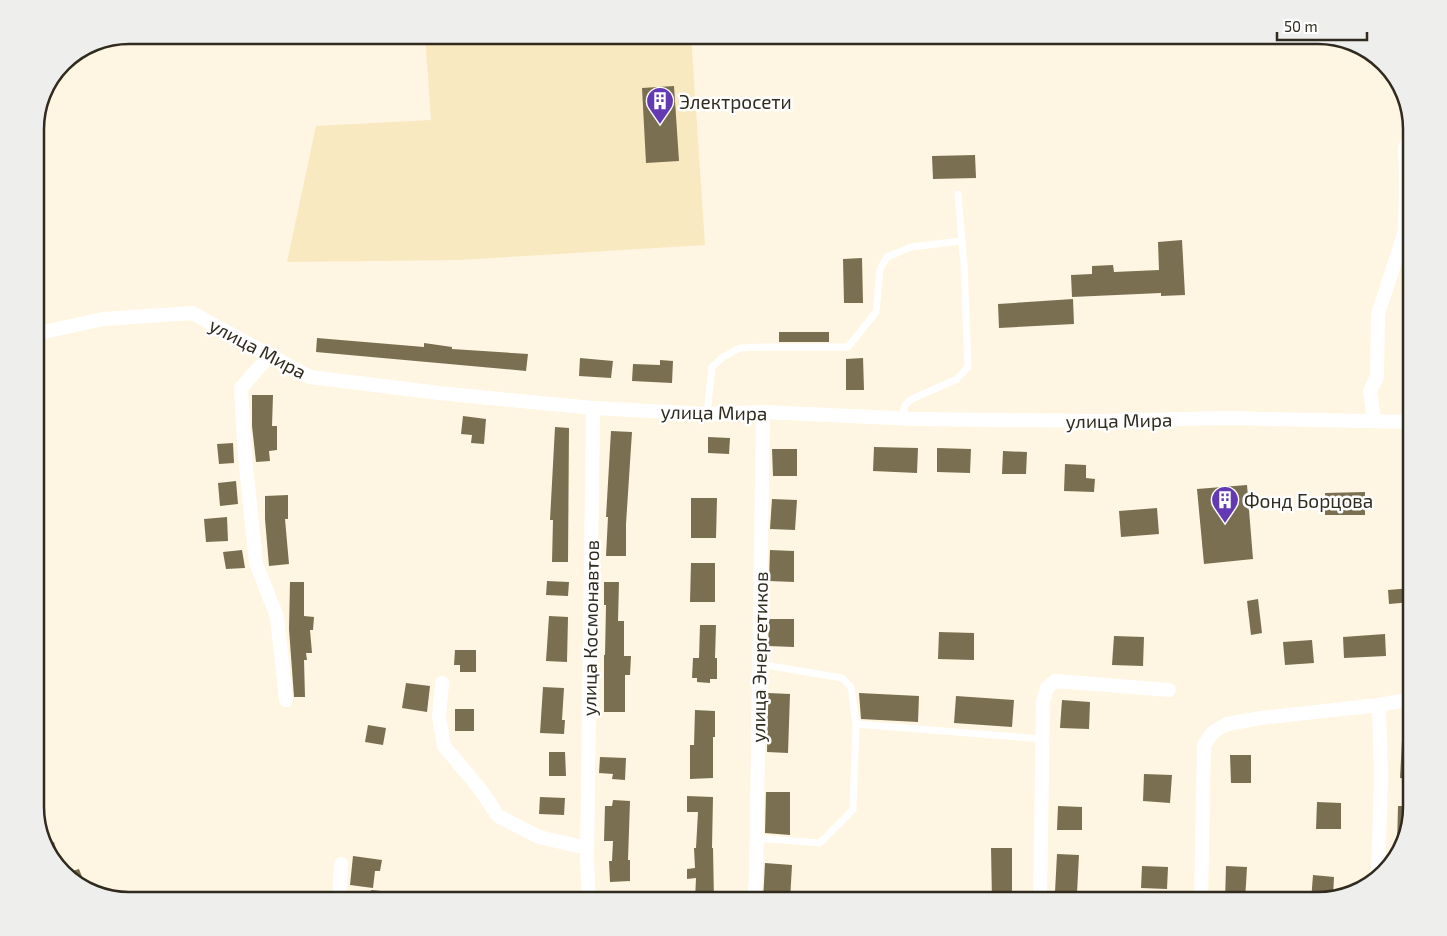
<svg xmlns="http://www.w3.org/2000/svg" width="1447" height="936" viewBox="0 0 1447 936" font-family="'Exo 2',sans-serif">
<rect width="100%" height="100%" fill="#fef6e2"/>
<polygon fill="#f9e9c0" points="425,35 691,35 705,245 460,260 287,262 316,126 431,120"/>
<g fill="#7b6f51">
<polygon points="674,86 679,161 646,163 642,88"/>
<polygon points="975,155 976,178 933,179 932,156"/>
<polygon points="1182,240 1185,295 1161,296 1161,293 1072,297 1071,275 1092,274 1092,266 1113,265 1114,272 1159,270 1158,242"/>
<polygon points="862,258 863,303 844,303 843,259"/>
<polygon points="1073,299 1074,324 999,328 998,304"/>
<rect x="779" y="332" width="50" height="10"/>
<polygon points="317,338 424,347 424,343 452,347 452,349 528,354 526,371 316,352"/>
<polygon points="580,358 613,361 611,378 579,376"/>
<polygon points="863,358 864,390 846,390 846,359"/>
<polygon points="660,360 673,361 672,383 632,381 633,364 660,365"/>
<polygon points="252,395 273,395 272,426 277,426 277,450 269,451 270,461 256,462 252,426"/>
<polygon points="463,416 486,419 484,444 471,443 472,435 461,434"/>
<polygon points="555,427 569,428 568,562 552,562 553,520 550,520"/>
<polygon points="611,431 632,432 626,524 626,556 606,556 608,517 606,517"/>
<polygon points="708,437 730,438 729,454 708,453"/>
<polygon points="233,443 234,463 219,464 217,444"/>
<polygon points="874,447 918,448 917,473 873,471"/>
<polygon points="937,448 971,449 970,473 937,472"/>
<polygon points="772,449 797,449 797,476 773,476"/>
<polygon points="1003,451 1027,452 1026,474 1002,474"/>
<polygon points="1065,464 1086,465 1086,478 1095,479 1094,492 1064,491"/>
<polygon points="236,481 238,504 220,506 218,483"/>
<polygon points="1247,485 1253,559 1204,564 1197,489"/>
<polygon points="1365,492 1365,515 1325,515 1325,493"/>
<polygon points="288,495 288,519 285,519 289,564 269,566 265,519 265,496"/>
<polygon points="691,498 717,498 716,538 691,538"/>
<polygon points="772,499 797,500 795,530 770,529"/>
<polygon points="1157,508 1159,534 1121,537 1119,511"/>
<polygon points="227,517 228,541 206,542 204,519"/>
<polygon points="242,550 245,568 226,569 223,552"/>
<polygon points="770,550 794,551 794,582 769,581"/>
<polygon points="691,563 715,563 715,602 690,602"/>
<polygon points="547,581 569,582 568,596 546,595"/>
<polygon points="290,582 304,582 304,616 314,617 313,630 310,630 312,653 306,653 307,660 304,660 305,697 294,697 289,629"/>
<polygon points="604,582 619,582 618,621 624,621 624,656 631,656 630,675 625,675 625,712 604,712 604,655 605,655 606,605 604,605"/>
<polygon points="1412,588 1412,602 1389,604 1388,590"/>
<polygon points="1258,599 1262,633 1251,635 1247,601"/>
<polygon points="549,616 568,617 567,662 546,661"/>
<polygon points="769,619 794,619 794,647 768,646"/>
<polygon points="700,625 716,625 715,658 717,658 717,679 710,679 710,683 697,682 697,678 692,678 693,658 699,658"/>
<polygon points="939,632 974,633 974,660 938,659"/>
<polygon points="1385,634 1386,656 1344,658 1343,637"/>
<polygon points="1114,636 1144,637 1143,666 1112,665"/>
<polygon points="1312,640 1314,663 1285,665 1283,642"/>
<polygon points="455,650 476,650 476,672 460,672 460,665 454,665"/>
<polygon points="406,683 430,686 427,712 402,708"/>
<polygon points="543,687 564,688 562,720 565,720 564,734 540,733"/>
<polygon points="768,693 790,694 788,753 767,752"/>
<polygon points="859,693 919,696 918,722 861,719"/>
<polygon points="956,696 1014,700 1012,727 954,723"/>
<polygon points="1062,700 1090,702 1089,729 1060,728"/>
<rect x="455" y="709" width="19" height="22"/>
<polygon points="695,710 715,711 715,737 713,737 713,778 690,779 690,745 694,745"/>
<polygon points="368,725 386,728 383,745 365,742"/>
<polygon points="1402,740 1412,741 1412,779 1400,778"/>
<polygon points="549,752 565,752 566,776 549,776"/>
<polygon points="1230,755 1251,755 1251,783 1231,783"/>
<polygon points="600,757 626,758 625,780 612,779 613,774 599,773"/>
<polygon points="1144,774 1172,775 1170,803 1143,801"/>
<polygon points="766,792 790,792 790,835 765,833"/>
<polygon points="687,796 713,797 712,848 713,848 714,901 695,901 696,878 687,879 687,869 695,868 694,848 696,848 698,812 687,812"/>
<polygon points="540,797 565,798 564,815 539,814"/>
<polygon points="613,800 630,801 628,860 630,860 630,881 610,882 609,861 612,861 613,841 604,841 605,806 612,806"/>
<polygon points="1317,802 1341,803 1341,829 1316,829"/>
<polygon points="1058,806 1082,807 1082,830 1057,830"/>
<polygon points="1398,806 1412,806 1400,847 1397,846"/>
<polygon points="54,842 63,871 47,854 45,845"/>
<polygon points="991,848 1012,848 1012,901 992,901"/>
<polygon points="1057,854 1079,855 1077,893 1055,892"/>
<polygon points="353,856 382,860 380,871 375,871 373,888 350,885"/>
<polygon points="765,863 792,865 790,901 763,901"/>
<polygon points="1142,866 1168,867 1167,889 1141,888"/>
<polygon points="1226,866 1247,867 1245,901 1225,901"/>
<polygon points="79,869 84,882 76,885 66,873"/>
<polygon points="1313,875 1334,877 1333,897 1319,901 1311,901"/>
<polygon points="371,890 391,892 390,901 370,901"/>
</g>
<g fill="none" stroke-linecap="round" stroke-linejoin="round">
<g stroke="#fff" stroke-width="7">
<polyline points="707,414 712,367 723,357 740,348 766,347 848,347 876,312 880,269 887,257 911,247 962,241"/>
<polyline points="902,418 905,405 912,399 957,379 968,367 964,264 958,194"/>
<polyline points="759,664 842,678 851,687 856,724 1042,739"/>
<polyline points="757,838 820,843 853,810 856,724"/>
</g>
<g stroke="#fff" stroke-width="14">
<polyline points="35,334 103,319 192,313 310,377 439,393 593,408 707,414 763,412 916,419 1096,421 1226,418 1412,422"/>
<polyline points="269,356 241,388 245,456 256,563 277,617 286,700"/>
<polyline points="1374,420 1370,391 1377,377 1378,314 1405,231 1406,179 1405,148 1412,132"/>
<polyline points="442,683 439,716 444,746 480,789 498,816 539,837 587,848"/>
<polyline points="1378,876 1381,777 1379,705"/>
<polyline points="339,901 341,864"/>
<polyline points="589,901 587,860 593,408"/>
<polyline points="754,901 756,879 763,412"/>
<polyline points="1040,901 1043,702 1047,688 1055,681 1169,690"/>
<polyline points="1201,901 1204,745 1213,732 1227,724 1261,718 1379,705 1412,699"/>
</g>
</g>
<defs>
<symbol id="building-pin" viewBox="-11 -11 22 30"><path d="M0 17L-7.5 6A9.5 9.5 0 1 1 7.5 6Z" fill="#643ab2" stroke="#fff"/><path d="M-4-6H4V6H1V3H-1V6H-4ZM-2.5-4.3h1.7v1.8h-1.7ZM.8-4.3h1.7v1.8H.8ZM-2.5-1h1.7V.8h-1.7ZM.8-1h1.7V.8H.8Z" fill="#fff"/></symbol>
</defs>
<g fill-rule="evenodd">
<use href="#building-pin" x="644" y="85" width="32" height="43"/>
<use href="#building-pin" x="1209" y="484" width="32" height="43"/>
</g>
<g text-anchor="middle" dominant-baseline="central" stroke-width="5" stroke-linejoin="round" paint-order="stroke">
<g font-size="19" fill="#302b1e" stroke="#fff" text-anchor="start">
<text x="679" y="101">Электросети</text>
<text x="1244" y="500">Фонд Борцова</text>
</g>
<g font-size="19" fill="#302b1e" stroke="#fff">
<text transform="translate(258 348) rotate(28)">улица Мира</text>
<text transform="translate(714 412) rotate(1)">улица Мира</text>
<text transform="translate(1119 420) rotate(-1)">улица Мира</text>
<text transform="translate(590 628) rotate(-89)">улица Космонавтов</text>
<text transform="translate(759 657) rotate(-89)">улица Энергетиков</text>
</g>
</g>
<path d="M0 0H1447V936H0ZM129 44H1318A85 85 0 0 1 1403 129V807A85 85 0 0 1 1318 892H129A85 85 0 0 1 44 807V129A85 85 0 0 1 129 44Z" fill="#eeeeed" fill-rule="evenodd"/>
<path fill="none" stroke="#302b1e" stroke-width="2.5" d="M129 44H1318A85 85 0 0 1 1403 129V807A85 85 0 0 1 1318 892H129A85 85 0 0 1 44 807V129A85 85 0 0 1 129 44Z"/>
<path d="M1277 32v8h90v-8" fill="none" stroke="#302b1e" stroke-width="2.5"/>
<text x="1284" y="32" font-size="15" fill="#302b1e" stroke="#ffffff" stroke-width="4" paint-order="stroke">50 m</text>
</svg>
